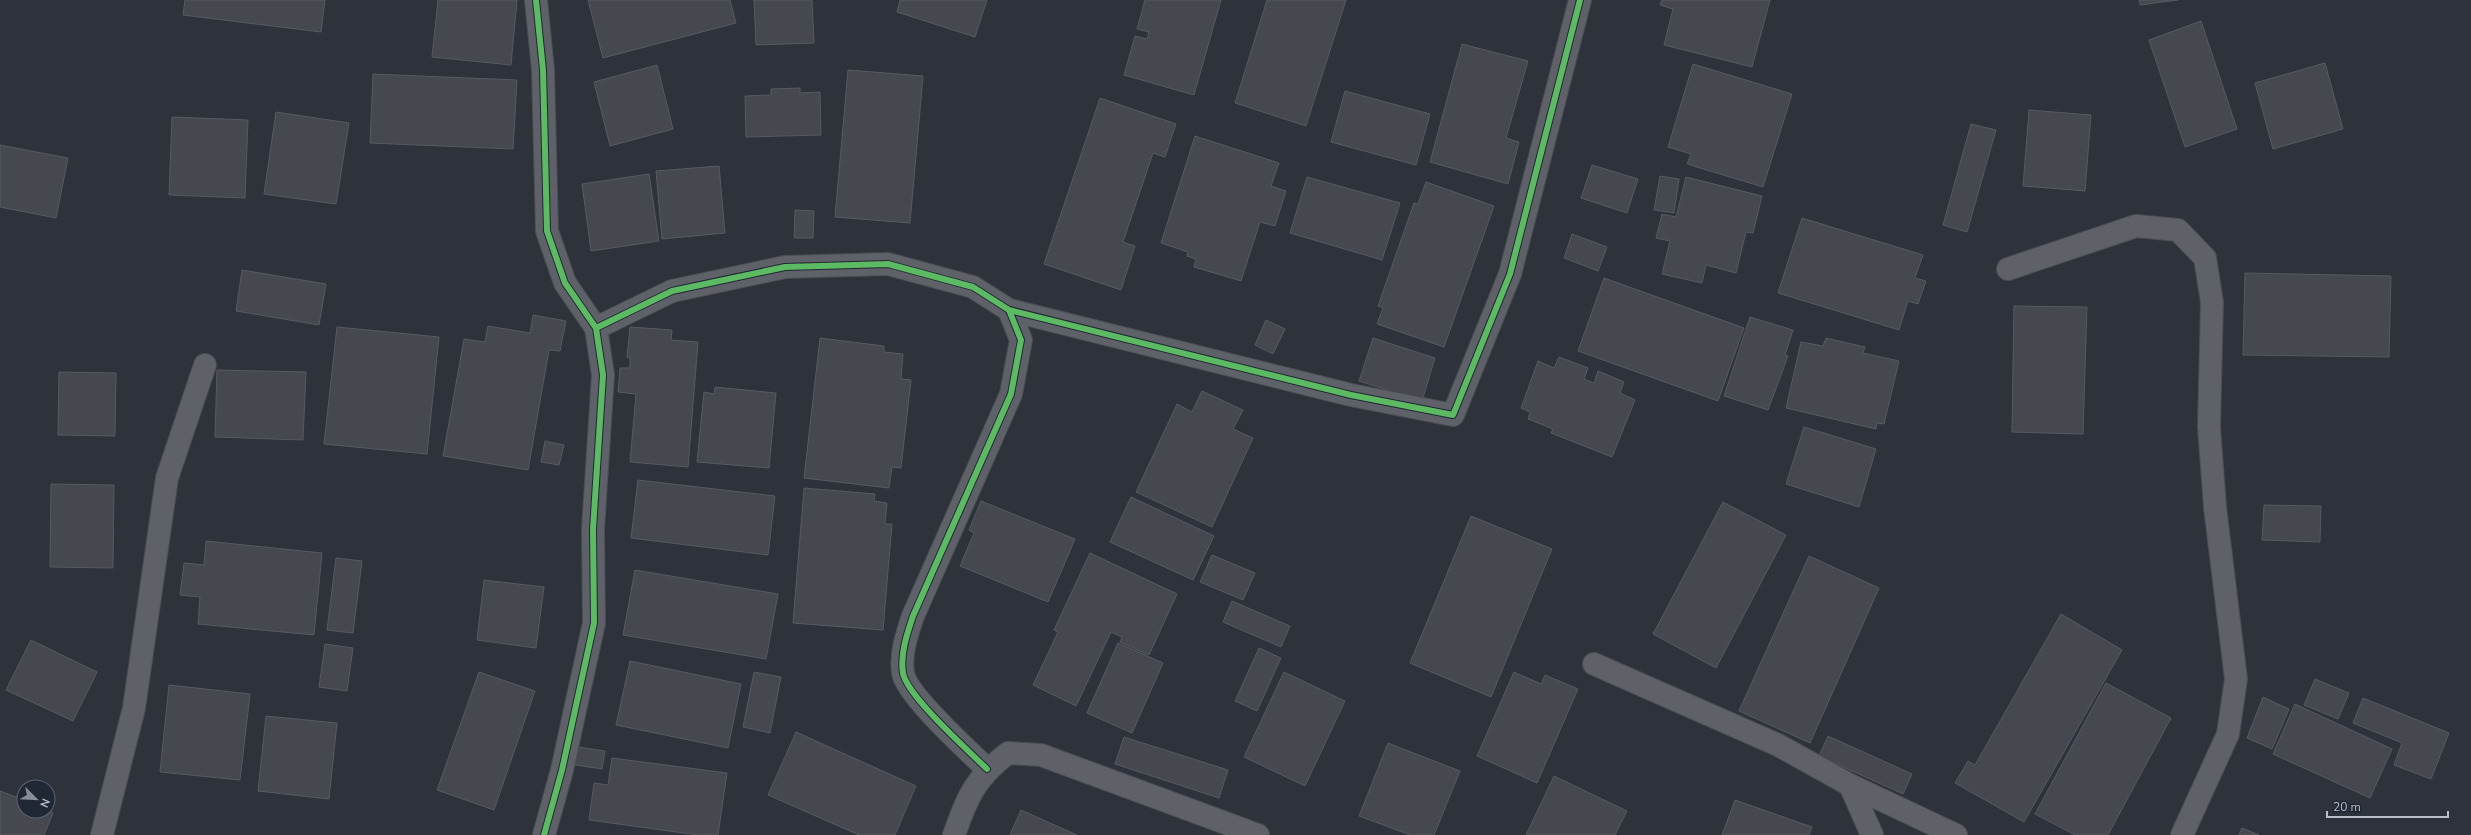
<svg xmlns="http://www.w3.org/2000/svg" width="2471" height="835" viewBox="0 0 2471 835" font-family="'Nunito Sans',sans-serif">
<rect width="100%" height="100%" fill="#2e323b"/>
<g fill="#45484f" stroke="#565a62">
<polygon points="185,0 325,0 321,32 183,15"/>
<polygon points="438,0 517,0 511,65 432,57"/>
<polygon points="588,0 730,0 736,23 603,58"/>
<polygon points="754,0 812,0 814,43 756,45"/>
<polygon points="900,0 987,0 975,37 897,12"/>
<polygon points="1145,0 1221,0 1194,95 1124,75 1135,36 1147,39 1149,32 1137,29"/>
<polygon points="1267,0 1346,0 1306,126 1235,103"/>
<polygon points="1662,0 1770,0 1752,67 1664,45 1673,9 1660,5"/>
<polygon points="2139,0 2178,0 2140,5"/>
<polygon points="2201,21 2237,129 2185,147 2149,40"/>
<polygon points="1462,44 1528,61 1506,138 1519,142 1508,184 1430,162"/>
<polygon points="2325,63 2343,129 2273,149 2255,83"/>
<polygon points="1693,64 1792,94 1763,187 1687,164 1691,154 1668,147"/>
<polygon points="657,65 673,129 610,146 594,82"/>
<polygon points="848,70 923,76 910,223 835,217"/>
<polygon points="373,74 517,80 513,149 370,143"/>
<polygon points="800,88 800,93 820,92 821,135 746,137 745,96 771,95 771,89"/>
<polygon points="1345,91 1430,114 1416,165 1331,142"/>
<polygon points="1100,98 1176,124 1165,157 1153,153 1123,242 1135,246 1121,290 1044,264"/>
<polygon points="2029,110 2091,115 2085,191 2023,186"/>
<polygon points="276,112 349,123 336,204 264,194"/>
<polygon points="172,117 248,120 245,198 169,195"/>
<polygon points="1971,124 1996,130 1967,232 1943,225"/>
<polygon points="1195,136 1279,163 1271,186 1286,191 1275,226 1260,222 1241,281 1194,267 1196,259 1187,256 1188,252 1161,243"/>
<polygon points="0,145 68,158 56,218 0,207"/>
<polygon points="1592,165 1638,179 1627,213 1581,198"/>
<polygon points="719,166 725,233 662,239 656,171"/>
<polygon points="649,174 659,241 591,251 582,184"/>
<polygon points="1660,176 1679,179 1674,213 1654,210"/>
<polygon points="1307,177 1400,203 1382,260 1290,233"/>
<polygon points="1686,177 1762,196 1753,233 1746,232 1736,273 1706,265 1702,283 1662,274 1670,241 1656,238 1662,214 1676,217"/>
<polygon points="1426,182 1494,206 1444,347 1377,324 1383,308 1378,306 1414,203 1418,204"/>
<polygon points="795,210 814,211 813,238 794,238"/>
<polygon points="1802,218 1923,255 1915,278 1926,281 1918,304 1908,301 1899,330 1778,293"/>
<polygon points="1572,234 1607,247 1598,271 1564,258"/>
<polygon points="242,270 326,284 319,325 236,311"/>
<polygon points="2245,273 2391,276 2389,357 2243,355"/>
<polygon points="1604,278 1744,328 1718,401 1578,351"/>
<polygon points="2014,306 2087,307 2083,434 2012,432"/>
<polygon points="533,315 566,321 560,351 549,350 528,470 443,456 464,339 485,342 488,326 530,333"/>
<polygon points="1750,317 1793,330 1785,355 1788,356 1768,410 1724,396"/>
<polygon points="1266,320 1285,329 1273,354 1255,345"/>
<polygon points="337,327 439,337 427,454 324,444"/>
<polygon points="630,327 672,330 671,340 698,342 688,467 630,462 636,394 618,392 620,368 630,368 630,358 627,357"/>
<polygon points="820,338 884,346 884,352 903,354 901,379 911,380 901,468 892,467 889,488 804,478"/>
<polygon points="1373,338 1435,358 1422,401 1359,381"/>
<polygon points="1826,338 1865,347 1863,353 1899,361 1884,424 1877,423 1876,429 1786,408 1801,342 1823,346"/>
<polygon points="1559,357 1588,368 1584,379 1594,383 1598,371 1624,382 1620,393 1635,400 1612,457 1551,433 1553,429 1528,419 1530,412 1521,408 1538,361 1554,368"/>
<polygon points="217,370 306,372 303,440 215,437"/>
<polygon points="59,372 116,373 115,436 58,435"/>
<polygon points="715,387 776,393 769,468 697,462 704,392 714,394"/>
<polygon points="1202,391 1243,410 1233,429 1253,438 1212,527 1136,492 1177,404 1192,412"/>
<polygon points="1804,427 1876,449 1859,507 1786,484"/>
<polygon points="545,441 564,445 559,465 541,462"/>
<polygon points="638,480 775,496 768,555 631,538"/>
<polygon points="51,484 114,485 113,568 50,567"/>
<polygon points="804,488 875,494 874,501 887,503 885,524 892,524 883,630 793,623"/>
<polygon points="1131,497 1214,536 1193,580 1110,542"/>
<polygon points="981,501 1075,539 1048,602 960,566 974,533 969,530"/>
<polygon points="1723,502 1786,535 1716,668 1653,634"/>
<polygon points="2264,505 2321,506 2320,542 2262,540"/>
<polygon points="1471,516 1552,549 1491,697 1410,663"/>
<polygon points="206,541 322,553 314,635 198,624 200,597 180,595 184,563 204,565"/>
<polygon points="1090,553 1177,594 1149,655 1120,642 1122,637 1111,632 1076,706 1033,685 1058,632 1054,630"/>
<polygon points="1212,555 1255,573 1243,600 1200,582"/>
<polygon points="1809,556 1879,588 1810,743 1739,711"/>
<polygon points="336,558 362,561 353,633 327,630"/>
<polygon points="635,570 778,594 766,659 623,635"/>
<polygon points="484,580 544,587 536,648 477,640"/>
<polygon points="1232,601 1290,626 1281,647 1223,622"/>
<polygon points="2061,614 2122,650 2024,822 1955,783 1968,761 1975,765"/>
<polygon points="31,640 97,672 73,721 6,690"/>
<polygon points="1118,643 1163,663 1132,733 1087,713"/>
<polygon points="325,644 353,648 347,691 319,687"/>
<polygon points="1259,648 1281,658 1257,711 1235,701"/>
<polygon points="630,661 741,684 728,748 616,725"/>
<polygon points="479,672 535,691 494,810 437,790"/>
<polygon points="754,672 781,677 770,733 743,727"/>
<polygon points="1284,672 1345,701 1305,786 1244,757"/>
<polygon points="1514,672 1541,684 1545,675 1578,689 1537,783 1477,756"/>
<polygon points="2315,679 2349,693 2338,719 2304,705"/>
<polygon points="2106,683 2171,718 2108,835 2075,835 2035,814"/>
<polygon points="169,685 250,694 240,780 160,772"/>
<polygon points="2263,697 2289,709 2272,749 2247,738"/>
<polygon points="2363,698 2449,733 2431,779 2394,765 2402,743 2353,723"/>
<polygon points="2295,704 2392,749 2370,798 2273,754"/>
<polygon points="266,716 337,723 329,799 258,791"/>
<polygon points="796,732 916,786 895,835 859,835 768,795"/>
<polygon points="1828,736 1912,774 1903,794 1819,756"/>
<polygon points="1124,737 1228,770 1219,798 1115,764"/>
<polygon points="1388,743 1460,771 1434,835 1410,835 1359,816"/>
<polygon points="578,747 605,751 602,769 575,765"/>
<polygon points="612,758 727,773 718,835 698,835 589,820 594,783 608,785"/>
<polygon points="1554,776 1627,811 1615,835 1526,835"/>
<polygon points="0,791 24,800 24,811 48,810 53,813 44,835 0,835"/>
<polygon points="1735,800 1812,827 1809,835 1722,835"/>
<polygon points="1021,810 1077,835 1010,835"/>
<polygon points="2242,828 2259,835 2239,835"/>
</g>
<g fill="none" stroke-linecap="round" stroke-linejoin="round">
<defs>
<g id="minor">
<polyline points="536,0 543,70 547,231 565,283 596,328 603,375 593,529 594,623 562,770 544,835"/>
<polyline points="2008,269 2136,226 2178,230 2205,258 2212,302 2209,427 2215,507 2236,679 2228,734 2182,835"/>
<polyline points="1009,310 1351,395 1453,415 1510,274 1580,0"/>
<path d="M596 328 672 291 785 267 888 264 973 287 1009 310 1021 340 1011 394 913 616C907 634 900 654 903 673 907 696 969 751 987 769"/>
<polyline points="1594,664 1778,745 1850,785 1872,835"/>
<polyline points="1850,785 1956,835"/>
<polyline points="102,835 134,708 167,478 205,365"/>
<path d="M954 835C967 797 976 777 1008 753L1041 755 1258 835"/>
</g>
</defs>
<use href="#minor" stroke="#4a4d53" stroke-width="24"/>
<use href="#minor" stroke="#5e6168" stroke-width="22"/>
<defs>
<g id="cycleway">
<polyline points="536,0 543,70 547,231 565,283 596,328 603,375 593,529 594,623 562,770 544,835"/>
<polyline points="1009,310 1351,395 1453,415 1510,274 1580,0"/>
<path d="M596 328 672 291 785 267 888 264 973 287 1009 310 1021 340 1011 394 913 616C907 634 900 654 903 673 907 696 969 751 987 769"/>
</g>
</defs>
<use href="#cycleway" stroke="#212835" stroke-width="8"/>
<use href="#cycleway" stroke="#5cba63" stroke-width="6"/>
</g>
<g transform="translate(36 799) rotate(114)"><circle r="19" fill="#212835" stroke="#5e6471"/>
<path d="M0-3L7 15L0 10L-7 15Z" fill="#888e98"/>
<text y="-6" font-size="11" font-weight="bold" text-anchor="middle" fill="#b9bfca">N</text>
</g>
<path d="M2327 811v6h121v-6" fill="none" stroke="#b9bfca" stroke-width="2"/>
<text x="2333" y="811" font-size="12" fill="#b9bfca" stroke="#212835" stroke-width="3" paint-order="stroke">20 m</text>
</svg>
